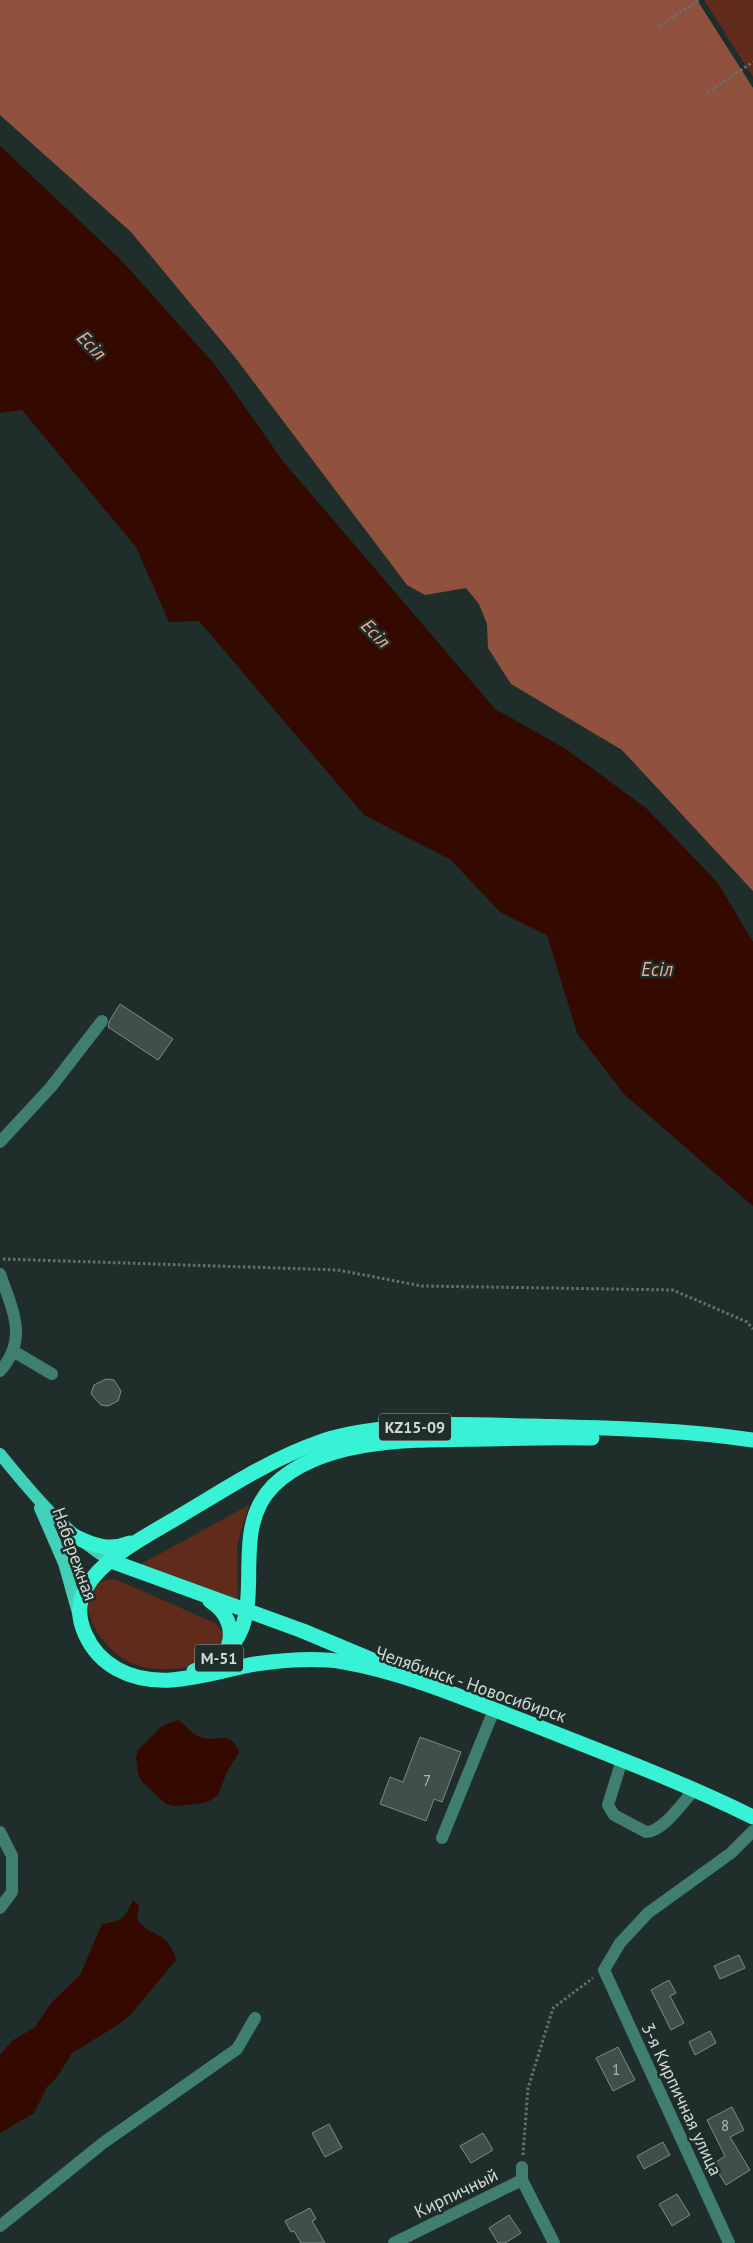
<svg xmlns="http://www.w3.org/2000/svg" width="753" height="2243" viewBox="0 0 753 2243" font-family="'PT Sans',sans-serif">
<rect width="100%" height="100%" fill="#202e2b"/>
<g fill="#612b1b">
<polygon points="704,0 753,0 753,77"/>
<polygon points="249,1505 237,1545 238,1604 136,1567"/>
<path d="M109 1579 117 1580 215 1623 224 1633V1647C212 1654 198 1665 184 1668 169 1670 149 1670 134 1664 104 1654 62 1594 109 1579Z"/>
</g>
<polygon fill="#90523f" points="0,0 697,0 753,88 753,891 622,750 511,684 488,648 487,624 479,604 466,588 425,595 407,585 234,356 131,232 0,115"/>
<g fill="#330900">
<polygon points="0,146 122,261 216,366 282,460 495,709 566,749 646,808 718,883 753,942 753,1206 624,1094 577,1033 547,935 501,913 451,860 364,815 199,621 169,622 136,547 22,410 0,413"/>
<path d="M178 1720C185 1724 192 1734 200 1737 217 1744 229 1727 239 1752L226 1774 218 1795 211 1800 204 1803 175 1806 166 1804 142 1782 138 1774 136 1758 138 1750 162 1726Z"/>
<path d="M133 1900 139 1905 137 1919C152 1940 168 1929 176 1960L132 2013 121 2023 72 2053 57 2077 47 2087 34 2113 0 2133V2055L12 2041 35 2027 51 2003 80 1975 102 1924C121 1921 125 1919 133 1900Z"/>
</g>
<g fill="#404f4b" stroke="#7a8b87">
<polygon points="120,1004 173,1039 158,1060 108,1027 110,1020"/>
<polygon points="106,1379 114,1380 121,1391 118,1401 108,1406 101,1405 91,1394 94,1385"/>
<polygon points="420,1737 461,1752 442,1802 434,1799 426,1821 380,1804 390,1777 403,1782"/>
<polygon points="739,1955 745,1968 720,1979 714,1966"/>
<polygon points="669,1980 676,1993 670,1996 684,2023 671,2030 651,1990"/>
<polygon points="710,2031 716,2043 695,2055 689,2042"/>
<polygon points="618,2047 635,2080 613,2091 596,2058"/>
<polygon points="732,2107 744,2130 730,2137 750,2170 726,2185 713,2164 725,2156 707,2120"/>
<polygon points="329,2124 342,2148 325,2157 312,2133"/>
<polygon points="483,2133 493,2150 471,2163 460,2146"/>
<polygon points="663,2142 670,2155 644,2169 637,2156"/>
<polygon points="677,2194 690,2215 672,2226 659,2204"/>
<polygon points="310,2208 316,2219 312,2221 325,2243 301,2243 294,2231 291,2232 285,2221"/>
<polygon points="509,2215 521,2233 505,2243 498,2243 489,2228"/>
</g>
<g fill="none" stroke-linecap="round" stroke-linejoin="round">
<g stroke="#64706d" stroke-width="3" stroke-dasharray="2.5 2.5" stroke-linecap="butt">
<polyline points="659,27 699,0"/>
<polyline points="707,93 753,62"/>
<polyline points="3,1259 338,1270 422,1286 673,1290 747,1322 753,1329"/>
<polyline points="523,2155 528,2088 553,2008 593,1978"/>
</g>
<g stroke="#417e72" stroke-width="12">
<polyline points="0,1142 51,1087 102,1021"/>
<path d="M0 1274C12 1309 29 1339 0 1371"/>
<polyline points="13,1351 52,1374"/>
<path d="M622 1760 608 1805 614 1815 646 1832C663 1832 683 1802 694 1790"/>
<polyline points="0,1832 12,1856 12,1892 0,1908"/>
<polyline points="442,1838 494,1710"/>
<polyline points="522,2180 554,2243"/>
<polyline points="0,2226 103,2143 237,2049 255,2018"/>
<polyline points="394,2243 522,2180 522,2167"/>
<polyline points="729,2243 604,1970 620,1943 648,1913 731,1853 753,1831"/>
</g>
<g stroke="#41d1b9" stroke-width="12">
<path d="M0 1454C34 1496 64 1532 111 1561"/>
<polyline points="40,1508 64,1563 78,1613"/>
</g>
<g stroke="#38f2d5" stroke-width="15">
<path d="M753 1440C680 1429 604 1428 531 1426 482 1425 431 1422 382 1429 360 1432 338 1435 317 1443 269 1460 224 1490 180 1516 150 1534 103 1557 86 1588 69 1617 90 1654 117 1669 160 1693 211 1672 255 1664 283 1660 316 1657 344 1662 408 1673 473 1702 534 1725 607 1754 682 1782 753 1817"/>
<path d="M76 1537C94 1546 110 1551 130 1543"/>
<polyline points="111,1561 303,1631 377,1662"/>
<path d="M210 1601C226 1611 235 1629 228 1647"/>
<path d="M194 1671C289 1636 218 1542 273 1486 324 1436 419 1440 486 1439 521 1438 556 1437 592 1438"/>
</g>
</g>
<g text-anchor="middle" dominant-baseline="central" stroke-width="5" stroke-linejoin="round" paint-order="stroke">
<g font-size="15" fill="#acb6b3">
<text x="427" y="1780">7</text>
<text x="616" y="2069">1</text>
<text x="725" y="2125">8</text>
</g>
<g fill="#202e2b" stroke="#9ba6a3" stroke-width="1">
<rect x="379" y="1413.5" width="72" height="27" rx="4"/>
<rect x="195" y="1644.5" width="48" height="27" rx="4"/>
</g>
<g font-size="16" font-weight="bold" fill="#d0d9d6">
<text x="415" y="1427">KZ15-09</text>
<text x="219" y="1658">M-51</text>
</g>
<g font-size="18" fill="#d0d9d6" stroke="#202e2b">
<text transform="translate(75 1554) rotate(70)">Набережная</text>
<text transform="translate(471 1684) rotate(19)">Челябинск - Новосибирск</text>
<text transform="translate(682 2099) rotate(65)">3-я Кирпичная улица</text>
<text transform="translate(456 2193) rotate(-26)">Кирпичный</text>
</g>
<g font-size="19" font-style="italic" fill="#f4aa93" stroke="#202e2b">
<text transform="translate(92 345) rotate(45)">Есіл</text>
<text transform="translate(376 633) rotate(45)">Есіл</text>
<text x="657" y="969">Есіл</text>
</g>
</g>
</svg>
